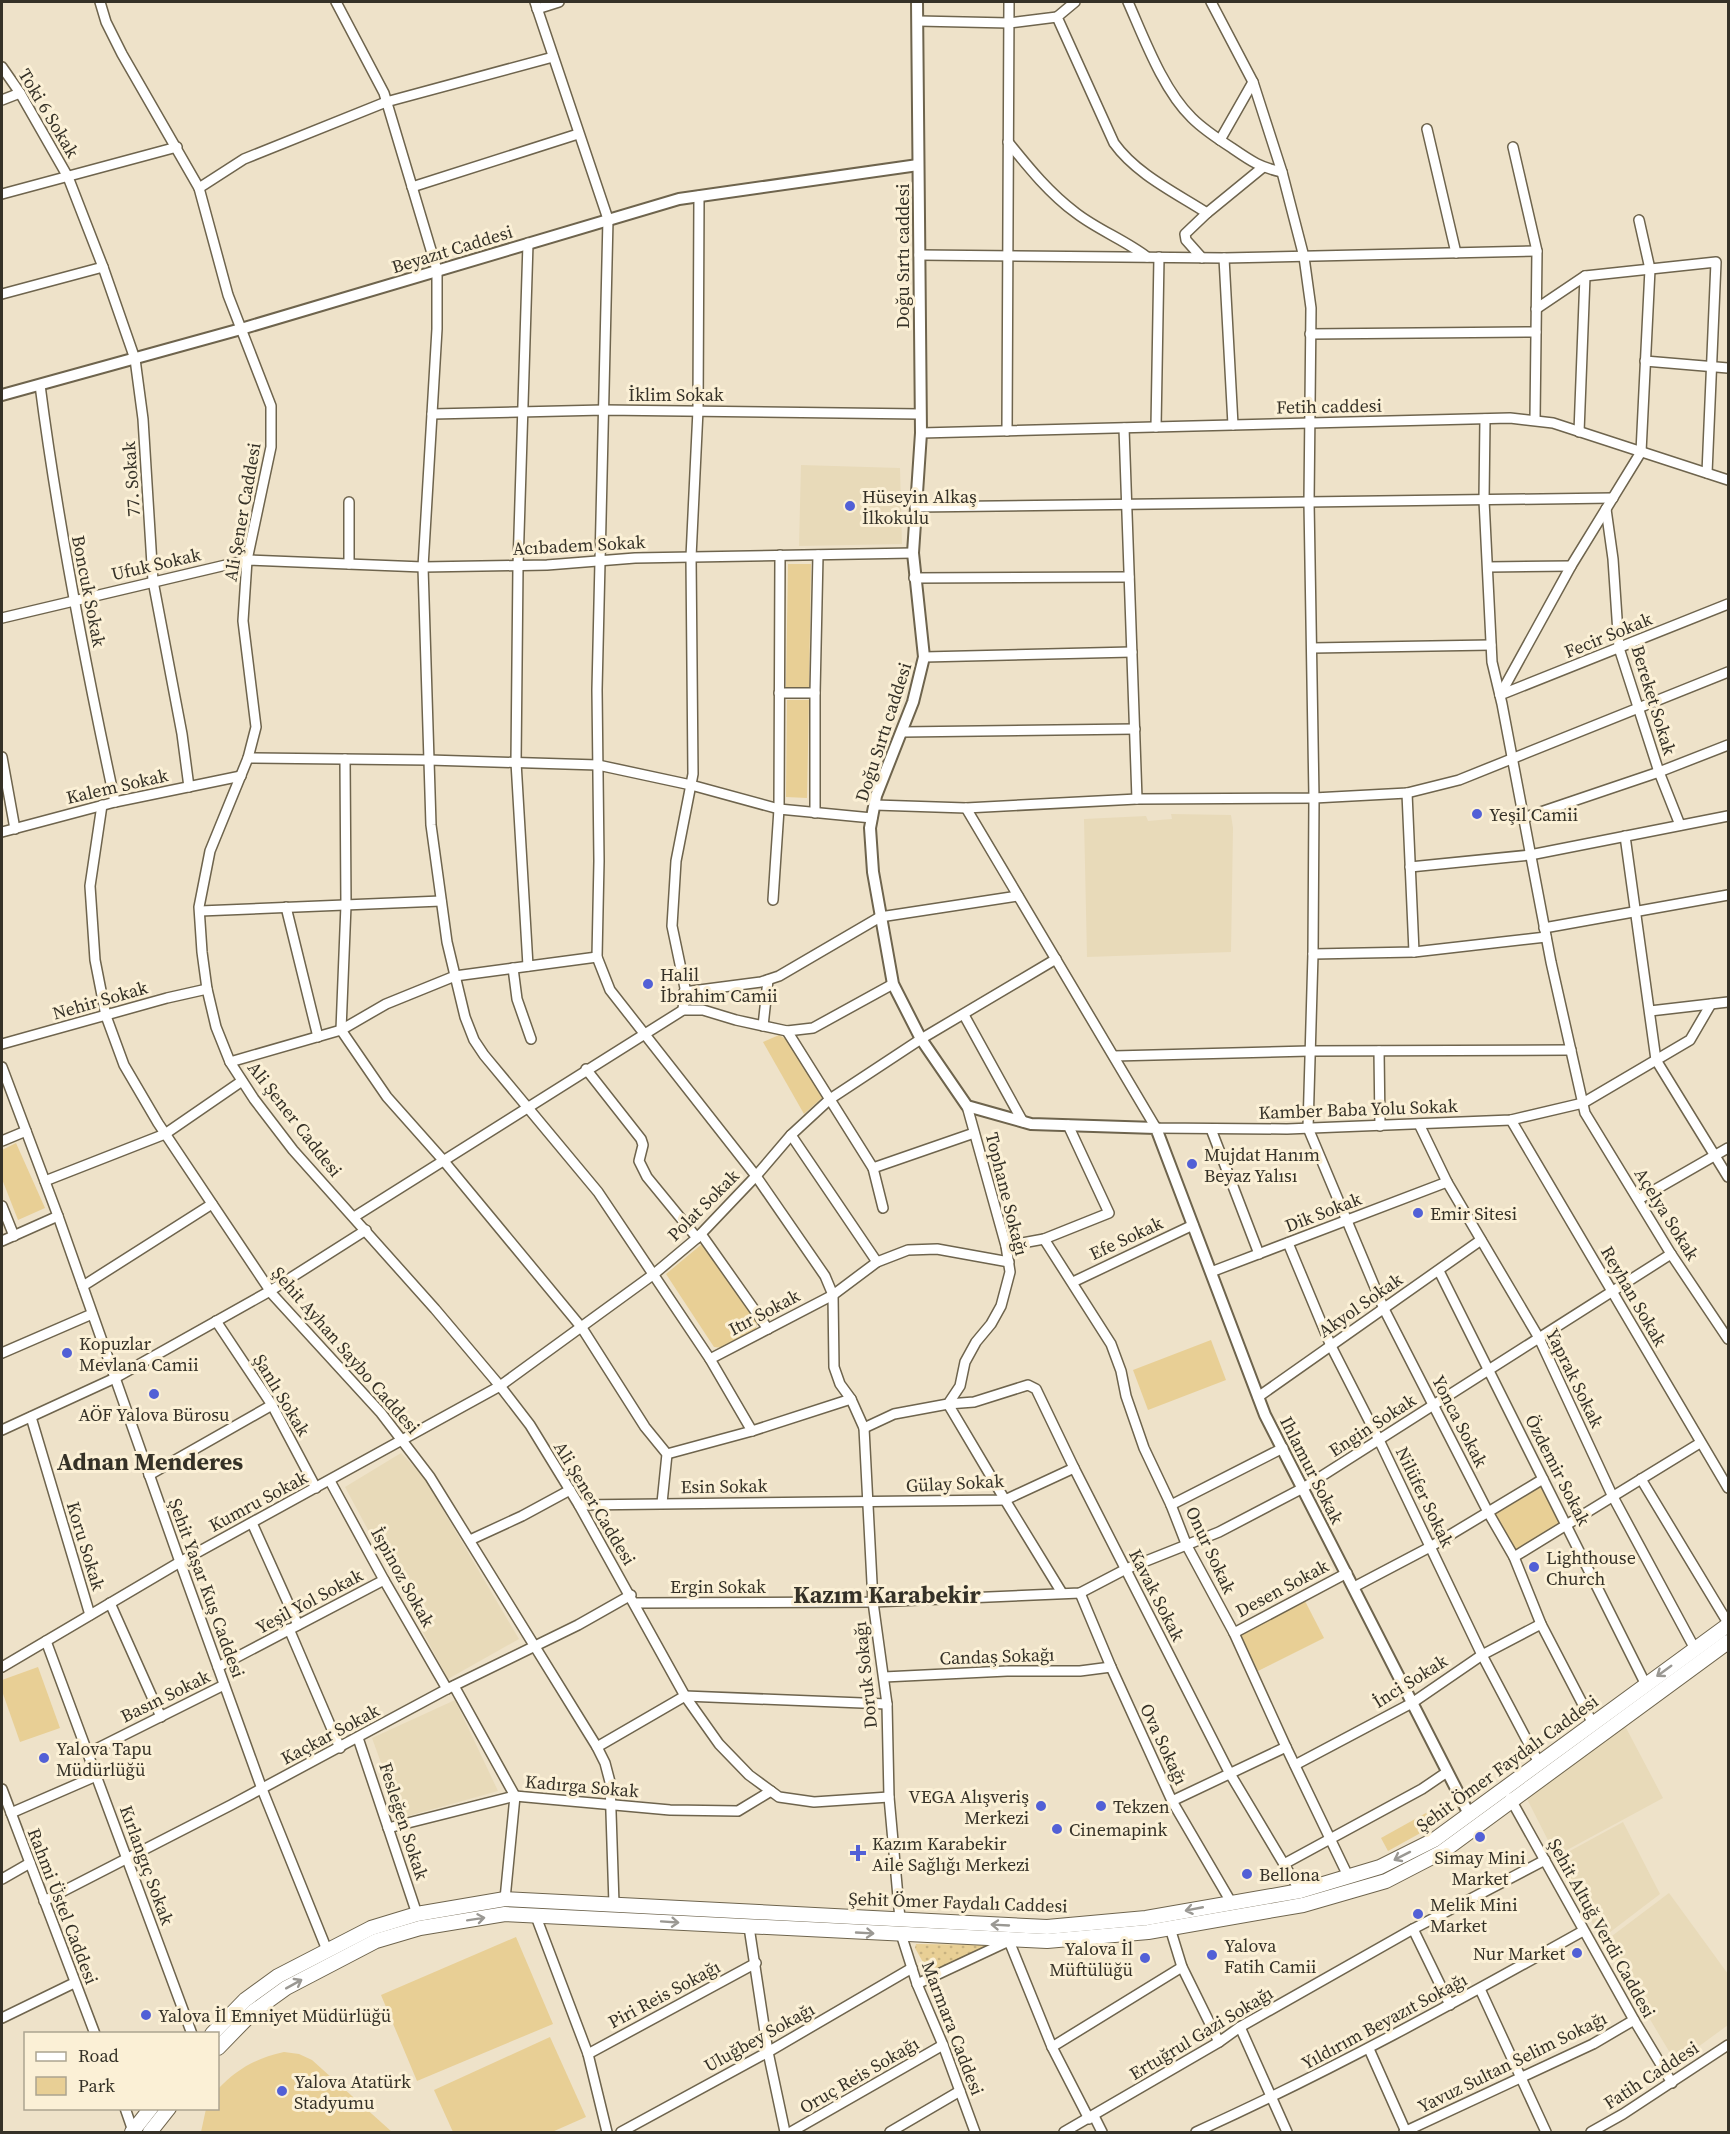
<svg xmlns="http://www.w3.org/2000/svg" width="1730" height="2134" viewBox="0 0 1730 2134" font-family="'Source Serif 4',serif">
<defs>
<pattern id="grass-dots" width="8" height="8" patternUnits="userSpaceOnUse" patternTransform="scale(1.5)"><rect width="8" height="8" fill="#e8cf95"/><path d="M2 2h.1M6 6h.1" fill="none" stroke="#c8b280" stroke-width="1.8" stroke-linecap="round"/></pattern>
</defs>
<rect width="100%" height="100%" fill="#eee2c9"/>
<g fill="#e8dab9">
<polygon points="801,465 900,468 902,544 799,546"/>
<polygon points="1171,814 1231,815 1233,828 1231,952 1087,957 1084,819 1146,816 1148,821 1159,820 1172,819"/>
<polygon points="401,1453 423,1476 519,1639 448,1679 345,1487"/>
<polygon points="455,1700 498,1791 401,1818 372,1738"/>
<polygon points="1624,1724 1663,1798 1556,1856 1525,1795"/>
<polygon points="1623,1822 1660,1894 1601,1939 1557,1858"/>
<polygon points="1669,1893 1728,1974 1728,2025 1676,2063 1604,1942"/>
</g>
<polygon fill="url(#grass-dots)" points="916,1944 987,1945 989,1947 929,1973 915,1948"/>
<g fill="#e8cf95">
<polygon points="788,564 811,564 809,687 786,687"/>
<polygon points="787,700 809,700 807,798 786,797"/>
<polygon points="779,1035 786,1039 823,1097 804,1114 763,1042"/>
<polygon points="16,1143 45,1208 18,1220 2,1179 2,1150"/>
<polygon points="702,1244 757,1322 756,1329 724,1348 714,1347 666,1274"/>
<polygon points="1211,1340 1226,1380 1148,1410 1133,1370"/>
<polygon points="1540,1482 1563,1525 1515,1554 1491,1513"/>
<polygon points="1305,1601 1324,1638 1258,1671 1240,1635"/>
<polygon points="38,1667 60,1728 20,1742 2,1691 2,1680"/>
<polygon points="1426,1813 1435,1825 1388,1851 1381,1838"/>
<polygon points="516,1937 553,2024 417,2081 381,1995"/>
<polygon points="550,2037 586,2117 552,2132 453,2132 434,2090"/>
<path d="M284 2052 299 2054 312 2060 392 2132H201L206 2109 218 2108V2089C237 2069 256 2058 284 2052Z"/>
</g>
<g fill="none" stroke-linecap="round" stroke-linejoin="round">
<defs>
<g id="minor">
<polyline points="100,2 106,22 122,54 199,188 228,295 271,406 271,447 247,560 243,621 256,727 248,758 210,851 199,907 202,952 207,989 216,1027 230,1062 254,1099 293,1150 435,1309 500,1386 530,1425 579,1505 685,1696 719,1744 749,1775 779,1797 814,1802 889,1797"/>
<polyline points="336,2 384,93 437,270 437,329 423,567 431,825 447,942 465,1017 474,1040 484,1055 598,1192 710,1359 752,1431"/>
<polyline points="535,2 608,219 597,690 599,861 597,957 610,990 756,1176 825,1276 833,1295 834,1367 840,1384 851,1399 864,1428 873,1602 887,1704 889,1797 900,1919"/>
<path d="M1075 2 1057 17 1114 143C1136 174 1176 193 1207 213"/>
<path d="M1128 2C1144 38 1163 90 1192 118 1204 130 1218 139 1232 148 1251 161 1259 167 1282 172"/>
<polyline points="1211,2 1253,82 1282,172 1304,257 1311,308 1309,502 1314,798 1313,954 1308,1128 1384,1309 1488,1512 1514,1557 1541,1624 1593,1724"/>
<polyline points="537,9 559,2"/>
<polyline points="918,21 1009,23 1057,17"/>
<polyline points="2,67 20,93 68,177 103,267 135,359 143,419 153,581 182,734 189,787"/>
<polyline points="2,100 20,93"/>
<polyline points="1427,129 1456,253"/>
<polyline points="1220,140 1253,82"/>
<path d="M1008 142C1029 168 1049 193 1076 213 1098 230 1125 240 1147 257"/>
<polyline points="1513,147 1537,251 1535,420"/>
<polyline points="412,187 578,134"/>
<polyline points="199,188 244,159 386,102 553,57"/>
<polyline points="2,194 177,147"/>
<polyline points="919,255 1224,258 1537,251"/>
<polyline points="1202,258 1186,240 1185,234 1207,213 1262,168"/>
<polyline points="1224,258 1233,425"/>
<polyline points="2,294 103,267"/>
<polyline points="1536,309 1585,276 1716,262 1707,473"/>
<polyline points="1310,334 1536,332"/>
<polyline points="1645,361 1728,368"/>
<path d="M40 385C58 525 85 663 115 802"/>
<polyline points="432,414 604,410 920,414"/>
<polyline points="1485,419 1484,500 1492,662 1502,704 1551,962 1585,1113 1671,1254 1728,1339"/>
<polyline points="1156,427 1159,257"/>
<polyline points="1124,428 1137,799"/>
<polyline points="1007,431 1009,2"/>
<polyline points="1579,432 1585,276"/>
<polyline points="921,433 1510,418 1553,423 1728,480"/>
<polyline points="349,502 349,564"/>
<polyline points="915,507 1613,498"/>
<polyline points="1606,509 1613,559 1619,648 1659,772 1680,825"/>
<polyline points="1488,567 1571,566"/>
<polyline points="914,578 1129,577"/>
<polyline points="2,618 247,560 423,567 547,565 635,558 913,553"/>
<polyline points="1312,648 1491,645"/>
<polyline points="924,657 1132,652"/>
<polyline points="779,693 815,693"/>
<polyline points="1500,695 1571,566 1641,452 1650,269 1639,220"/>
<polyline points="1500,695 1728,604"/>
<polyline points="902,732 1135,729"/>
<polyline points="2,757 15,829"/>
<polyline points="248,758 429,760 598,765 691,785 779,809 872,818"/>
<polyline points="345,759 346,905 341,1030 387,1097 443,1160 582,1328 645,1427 667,1454 662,1503"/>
<polyline points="1407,793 1414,952"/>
<polyline points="102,805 90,886 95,960 106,1016 124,1065 158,1123 273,1295 381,1413 430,1477 597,1747 605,1763 610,1782 614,1904"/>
<polyline points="875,805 966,808 1137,799 1314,798 1407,793 1459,780 1728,672"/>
<polyline points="966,808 1156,1128 1287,1129 1511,1120 1583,1103 1690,1040 1711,1004"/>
<polyline points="815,813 815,693 818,555"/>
<polyline points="1523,818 1659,772 1728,745"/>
<polyline points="2,832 115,802 241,776"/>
<polyline points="1625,836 1656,1060 1728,1177"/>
<polyline points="1410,867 1530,855 1728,816"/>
<polyline points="773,900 779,809 780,555"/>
<polyline points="286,907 318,1037"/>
<polyline points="200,911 441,901"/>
<polyline points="1544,928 1728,895"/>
<polyline points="1313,954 1414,952 1546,937"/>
<polyline points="528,966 516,762 518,566 528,243"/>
<polyline points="513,968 517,999 531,1039"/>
<polyline points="684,992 761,982 779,976 880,917 1018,896"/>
<polyline points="683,1010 685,988 672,926 676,861 693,774 691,557 698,410 699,196"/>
<polyline points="1650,1011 1728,1002"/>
<polyline points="964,1015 1023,1122"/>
<polyline points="763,1026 768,980"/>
<polyline points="787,1031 873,1168 883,1208"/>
<polyline points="2,1044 167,998 207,989"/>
<polyline points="1379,1051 1380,1126"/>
<polyline points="1114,1056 1309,1051 1571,1050"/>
<polyline points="230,1062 341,1030 386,1004 455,976 597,957"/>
<polyline points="2,1067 58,1216 180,1562 262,1789 327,1950"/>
<polyline points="586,1069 641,1139 643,1145 639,1161 647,1177 697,1238"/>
<polyline points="1511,1120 1728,1488"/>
<polyline points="1419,1124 1447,1182 1539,1338 1612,1495 1695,1649"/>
<polyline points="1211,1129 1259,1254"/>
<polyline points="791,1135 877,1262"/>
<polyline points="2,1141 26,1131"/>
<polyline points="873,1168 974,1133"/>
<polyline points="45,1181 165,1134 242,1081"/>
<polyline points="1639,1199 1728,1148"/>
<polyline points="2,1206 14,1236"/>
<polyline points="354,1217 683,1010 703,1010 736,1020 787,1031 813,1028 893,984"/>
<polyline points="701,1234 768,1329"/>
<polyline points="1044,1239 1111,1344 1121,1371 1126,1396 1144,1448 1171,1505 1187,1546 1234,1633 1286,1747 1349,1878"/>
<polyline points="2,1241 58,1216"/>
<polyline points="1288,1243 1331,1346 1379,1440 1482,1655 1539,1763"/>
<polyline points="1006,1246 1044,1239 1109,1213 1068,1125"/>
<polyline points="1439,1271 1646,1685"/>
<polyline points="1211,1272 1447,1182"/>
<polyline points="1073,1282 1193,1225"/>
<polyline points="83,1286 212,1204"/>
<polyline points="216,1321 272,1405 316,1488"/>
<polyline points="2,1353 92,1314"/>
<polyline points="710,1359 833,1295 877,1262 908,1250 937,1249 1009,1262"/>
<polyline points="1258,1397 1481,1240"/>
<polyline points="31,1417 90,1615"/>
<polyline points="864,1428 894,1414 948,1404 960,1386 965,1362 976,1342 991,1324 1001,1306 1010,1272 1006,1246 967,1106"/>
<polyline points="2,1430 115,1378 270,1291 366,1230"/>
<polyline points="667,1454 752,1431 851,1399"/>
<polyline points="149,1475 272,1405"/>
<polyline points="1641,1479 1728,1623"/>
<polyline points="330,1481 384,1580 447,1689"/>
<polyline points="579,1505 1005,1500 1074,1468"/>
<polyline points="1171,1505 1283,1448"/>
<polyline points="252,1523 298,1625"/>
<polyline points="470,1540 522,1516 570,1490"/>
<polyline points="1514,1557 1700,1443"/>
<polyline points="1354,1587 1430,1547 1543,1479"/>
<polyline points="1062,1593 1005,1500 948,1404 974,1402 1028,1385 1036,1389 1074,1468 1229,1772 1300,1891"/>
<polyline points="1080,1593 1111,1667 1172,1801 1231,1902"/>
<polyline points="110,1603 161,1717"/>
<polyline points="635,1603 873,1602 1080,1593 1126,1569 1219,1532 1303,1488 1671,1254"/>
<polyline points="289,1629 340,1748"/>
<polyline points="1234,1633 1347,1573"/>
<polyline points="46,1641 192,2034"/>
<polyline points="2,1667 180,1562 500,1386 654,1274 697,1238 756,1176 791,1135 830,1099 921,1039 1056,959"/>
<polyline points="218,1667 384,1580"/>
<polyline points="884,1677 1007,1671 1080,1671 1111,1667"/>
<polyline points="454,1686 515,1796 505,1899"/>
<polyline points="358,1738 417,1914"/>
<polyline points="597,1747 685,1696 887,1704"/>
<polyline points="88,1753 224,1685"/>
<polyline points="1295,1765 1412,1703 1482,1655 1541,1624"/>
<polyline points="2,1789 95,2034"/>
<polyline points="1510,1798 1634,2020 1672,2083"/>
<polyline points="1172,1801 1286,1747"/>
<polyline points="11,1813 96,1776"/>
<polyline points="388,1828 515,1796 670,1810 738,1811 771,1791"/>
<polyline points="1284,1864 1422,1789 1447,1772"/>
<polyline points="2,1879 30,1863"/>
<polyline points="44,1901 231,1805 447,1689 578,1625 631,1595"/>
<polyline points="535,1914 588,2054 607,2132"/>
<polyline points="749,1927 768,2052 785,2132"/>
<polyline points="1170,1928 1182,1967 1219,2042"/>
<polyline points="1413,1929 1450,2005"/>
<polyline points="901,1934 917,1984 943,2045 975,2132"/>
<polyline points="917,1984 1009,1941 1052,2047 1089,2119"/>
<polyline points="1480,1989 1546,2132"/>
<polyline points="2,2018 74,1983"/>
<polyline points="1240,2027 1287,2132"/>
<polyline points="1052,2047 1182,1967"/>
<polyline points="1369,2049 1406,2132"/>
<polyline points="588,2054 756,1963"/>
<polyline points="125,2108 133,2131"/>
<polyline points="1094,2116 1102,2132"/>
<polyline points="621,2132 768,2052 912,1968"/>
<polyline points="791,2132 943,2045"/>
<polyline points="890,2132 960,2091"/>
<polyline points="1064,2132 1219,2042 1240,2027 1413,1929 1545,1860"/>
<path d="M1196 2132C1329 2072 1456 2002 1583 1931"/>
<polyline points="1404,2132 1593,2044 1634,2020"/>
<polyline points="1591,2132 1623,2114 1728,2045"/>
</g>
<g id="tertiary">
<polyline points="917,2 921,433 913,553 924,657 913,702 876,796 870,828 873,872 893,984 921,1039 967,1106 1031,1124 1156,1128 1265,1415 1469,1814"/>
<polyline points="2,395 241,329 679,199 918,165"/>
</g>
<g id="primary">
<polyline points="212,2034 245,2000 278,1976 371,1928 417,1914 505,1899 1047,1927 1146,1918 1300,1891 1380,1867 1434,1840 1728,1625"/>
<polyline points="218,2048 254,2011 286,1988 376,1941 420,1928 505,1914 1047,1941 1148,1932 1303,1905 1386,1881 1442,1852 1728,1642"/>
<polyline points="132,2132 151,2108"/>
<polyline points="150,2132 169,2108"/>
</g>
</defs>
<use href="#minor" stroke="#6e644d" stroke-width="12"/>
<use href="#tertiary" stroke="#6e644d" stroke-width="14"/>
<use href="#primary" stroke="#6e644d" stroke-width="16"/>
<use href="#minor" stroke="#fff" stroke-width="9"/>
<use href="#tertiary" stroke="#fff" stroke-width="10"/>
<use href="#primary" stroke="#fff" stroke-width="14"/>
</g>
<defs><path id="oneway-shaft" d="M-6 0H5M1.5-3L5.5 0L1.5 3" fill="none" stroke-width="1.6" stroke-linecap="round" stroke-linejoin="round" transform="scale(1.5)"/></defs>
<g stroke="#9a9893">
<use href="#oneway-shaft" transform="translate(1664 1671) rotate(144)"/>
<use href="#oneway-shaft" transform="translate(1402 1856) rotate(153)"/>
<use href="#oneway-shaft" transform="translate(1194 1909) rotate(169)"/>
<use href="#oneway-shaft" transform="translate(476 1919) rotate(-9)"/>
<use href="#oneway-shaft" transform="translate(670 1922) rotate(4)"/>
<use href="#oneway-shaft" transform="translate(1000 1925) rotate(-177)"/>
<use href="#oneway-shaft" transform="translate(865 1933) rotate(3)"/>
<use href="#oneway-shaft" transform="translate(294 1984) rotate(-29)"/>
</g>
<g fill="#5260d6" stroke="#fbf0d6" stroke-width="2">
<circle cx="850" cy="506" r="6"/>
<circle cx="1477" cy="814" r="6"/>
<circle cx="648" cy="984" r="6"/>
<circle cx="1192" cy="1164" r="6"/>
<circle cx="1418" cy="1213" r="6"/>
<circle cx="67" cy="1353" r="6"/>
<circle cx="154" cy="1394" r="6"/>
<circle cx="1534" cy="1567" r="6"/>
<circle cx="44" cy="1758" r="6"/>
<circle cx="1041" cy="1806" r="6"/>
<circle cx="1101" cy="1806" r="6"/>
<circle cx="1057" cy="1829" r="6"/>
<circle cx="1480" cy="1837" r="6"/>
<path d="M855 1844h6v6h6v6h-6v6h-6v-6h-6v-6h6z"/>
<circle cx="1247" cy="1874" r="6"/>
<circle cx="1418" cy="1914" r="6"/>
<circle cx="1577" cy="1953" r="6"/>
<circle cx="1212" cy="1955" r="6"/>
<circle cx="1145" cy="1958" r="6"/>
<circle cx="146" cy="2015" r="6"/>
<circle cx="282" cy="2091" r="6"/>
</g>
<g text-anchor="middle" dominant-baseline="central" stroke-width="6" stroke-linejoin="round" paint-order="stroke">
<g font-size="18" fill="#353127" stroke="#fbf0d6">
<text transform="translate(49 113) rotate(59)">Toki 6 Sokak</text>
<text transform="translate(452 249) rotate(-17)">Beyazıt Caddesi</text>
<text transform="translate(902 256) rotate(-90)">Doğu Sırtı caddesi</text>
<text x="676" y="394">İklim Sokak</text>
<text transform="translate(1329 406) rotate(-1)">Fetih caddesi</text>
<text transform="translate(131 479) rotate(-94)">77. Sokak</text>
<text transform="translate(242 512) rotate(-80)">Ali Şener Caddesi</text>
<text transform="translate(579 545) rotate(-3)">Acıbadem Sokak</text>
<text transform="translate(156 564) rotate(-13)">Ufuk Sokak</text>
<text transform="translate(89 591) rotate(79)">Boncuk Sokak</text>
<text transform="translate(1608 635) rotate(-22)">Fecir Sokak</text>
<text transform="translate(1654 700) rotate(73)">Bereket Sokak</text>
<text transform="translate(883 732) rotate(-72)">Doğu Sırtı caddesi</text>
<text transform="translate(117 786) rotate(-13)">Kalem Sokak</text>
<text transform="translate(100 1000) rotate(-16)">Nehir Sokak</text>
<text transform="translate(1358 1109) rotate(-2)">Kamber Baba Yolu Sokak</text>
<text transform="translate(295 1119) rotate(52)">Ali Şener Caddesi</text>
<text transform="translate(1007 1194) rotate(76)">Tophane Sokağı</text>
<text transform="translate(703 1205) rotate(-45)">Polat Sokak</text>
<text transform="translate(1323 1212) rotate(-21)">Dik Sokak</text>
<text transform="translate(1667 1214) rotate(58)">Açelya Sokak</text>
<text transform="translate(1126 1238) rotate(-25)">Efe Sokak</text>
<text transform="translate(1634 1296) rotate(60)">Reyhan Sokak</text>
<text transform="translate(1360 1305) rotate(-35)">Akyol Sokak</text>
<text transform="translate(764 1312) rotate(-28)">Itır Sokak</text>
<text transform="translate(346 1350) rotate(49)">Şehit Ayhan Saybo Caddesi</text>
<text transform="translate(1575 1378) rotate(64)">Yaprak Sokak</text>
<text transform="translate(282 1395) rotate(59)">Şanlı Sokak</text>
<text transform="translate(1460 1421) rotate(63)">Yonca Sokak</text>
<text transform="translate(1372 1425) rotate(-33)">Engin Sokak</text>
<text transform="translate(1312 1470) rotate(63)">Ihlamur Sokak</text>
<text transform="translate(1558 1470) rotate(63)">Özdemir Sokak</text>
<text transform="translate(955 1483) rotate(-3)">Gülay Sokak</text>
<text transform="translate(724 1486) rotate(-1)">Esin Sokak</text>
<text transform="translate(1425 1497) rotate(64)">Nilüfer Sokak</text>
<text transform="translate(258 1501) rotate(-28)">Kumru Sokak</text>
<text transform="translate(595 1503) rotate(59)">Ali Şener Caddesi</text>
<text transform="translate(86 1546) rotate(73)">Koru Sokak</text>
<text transform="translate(1211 1550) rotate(65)">Onur Sokak</text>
<text transform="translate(403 1577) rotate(61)">İspinoz Sokak</text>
<text x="718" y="1586">Ergin Sokak</text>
<text transform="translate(207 1588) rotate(70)">Şehit Yaşar Kuş Caddesi</text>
<text transform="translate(1282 1588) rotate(-28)">Desen Sokak</text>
<text transform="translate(1157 1595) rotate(63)">Kavak Sokak</text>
<text transform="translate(309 1601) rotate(-28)">Yeşil Yol Sokak</text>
<text transform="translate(997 1656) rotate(-2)">Candaş Sokağı</text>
<text transform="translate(865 1675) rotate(-96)">Doruk Sokağı</text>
<text transform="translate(1410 1681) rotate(-32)">İnci Sokak</text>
<text transform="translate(165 1696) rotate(-26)">Basın Sokak</text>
<text transform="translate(330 1734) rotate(-28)">Kaçkar Sokak</text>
<text transform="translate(1164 1744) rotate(65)">Ova Sokağı</text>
<text transform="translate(1507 1763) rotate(-36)">Şehit Ömer Faydalı Caddesi</text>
<text transform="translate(582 1786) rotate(5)">Kadırga Sokak</text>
<text transform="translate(404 1821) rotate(72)">Fesleğen Sokak</text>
<text transform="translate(147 1865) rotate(70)">Kırlangıç Sokak</text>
<text transform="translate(958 1902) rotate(2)">Şehit Ömer Faydalı Caddesi</text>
<text transform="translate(63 1906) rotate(69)">Rahmi Üstel Caddesi</text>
<text transform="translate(1602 1928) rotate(61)">Şehit Altuğ Verdi Caddesi</text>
<text transform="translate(664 1994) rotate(-28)">Piri Reis Sokağı</text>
<text transform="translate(1384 2021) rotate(-28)">Yıldırım Beyazıt Sokağı</text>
<text transform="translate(953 2028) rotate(69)">Marmara Caddesi</text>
<text transform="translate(1201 2033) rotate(-31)">Ertuğrul Gazi Sokağı</text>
<text transform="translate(759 2037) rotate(-29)">Uluğbey Sokağı</text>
<text transform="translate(1512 2062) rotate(-26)">Yavuz Sultan Selim Sokağı</text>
<text transform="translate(859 2075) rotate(-30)">Oruç Reis Sokağı</text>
<text transform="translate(1651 2075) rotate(-33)">Fatih Caddesi</text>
</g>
<g font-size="18" fill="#353127" stroke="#fbf0d6" text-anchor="start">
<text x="862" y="496">Hüseyin Alkaş<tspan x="862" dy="21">İlkokulu</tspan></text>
<text x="1489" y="814">Yeşil Camii</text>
<text x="660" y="974">Halil<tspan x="660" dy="21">İbrahim Camii</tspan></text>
<text x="1204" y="1154">Mujdat Hanım<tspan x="1204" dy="21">Beyaz Yalısı</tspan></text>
<text x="1430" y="1213">Emir Sitesi</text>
<text x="79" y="1343">Kopuzlar<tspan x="79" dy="21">Mevlana Camii</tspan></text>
<text x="154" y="1414" text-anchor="middle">AÖF Yalova Bürosu</text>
<text x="1546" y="1557">Lighthouse<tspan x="1546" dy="21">Church</tspan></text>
<text x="56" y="1748">Yalova Tapu<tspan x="56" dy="21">Müdürlüğü</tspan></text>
<text x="1029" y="1796" text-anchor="end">VEGA Alışveriş<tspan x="1029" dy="21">Merkezi</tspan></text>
<text x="1113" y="1806">Tekzen</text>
<text x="1069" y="1829">Cinemapink</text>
<text x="872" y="1843">Kazım Karabekir<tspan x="872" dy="21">Aile Sağlığı Merkezi</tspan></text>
<text x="1480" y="1857" text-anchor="middle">Simay Mini<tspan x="1480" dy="21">Market</tspan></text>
<text x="1259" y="1874">Bellona</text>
<text x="1430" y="1904">Melik Mini<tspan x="1430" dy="21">Market</tspan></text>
<text x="1224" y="1945">Yalova<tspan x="1224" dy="21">Fatih Camii</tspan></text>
<text x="1133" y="1948" text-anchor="end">Yalova İl<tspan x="1133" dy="21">Müftülüğü</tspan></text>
<text x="1565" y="1953" text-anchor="end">Nur Market</text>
<text x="158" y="2015">Yalova İl Emniyet Müdürlüğü</text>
<text x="294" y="2081">Yalova Atatürk<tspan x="294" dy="21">Stadyumu</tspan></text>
</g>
<g font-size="24" font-weight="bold" fill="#353127" stroke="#fbf0d6">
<text x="150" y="1461">Adnan Menderes</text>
<text x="887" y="1594">Kazım Karabekir</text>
</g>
</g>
<rect width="1730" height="2134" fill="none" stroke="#353127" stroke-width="6"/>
<rect x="24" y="2032" width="195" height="78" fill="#fbf0d6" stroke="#aca490" stroke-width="1.5"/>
<rect x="36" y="2052" width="30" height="9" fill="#ffffff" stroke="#aca490" stroke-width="1.5"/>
<text x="78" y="2062" font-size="18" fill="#353127">Road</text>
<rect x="36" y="2077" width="30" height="18" fill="#e8cf95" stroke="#aca490" stroke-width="1.5"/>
<text x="78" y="2092" font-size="18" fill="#353127">Park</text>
</svg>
